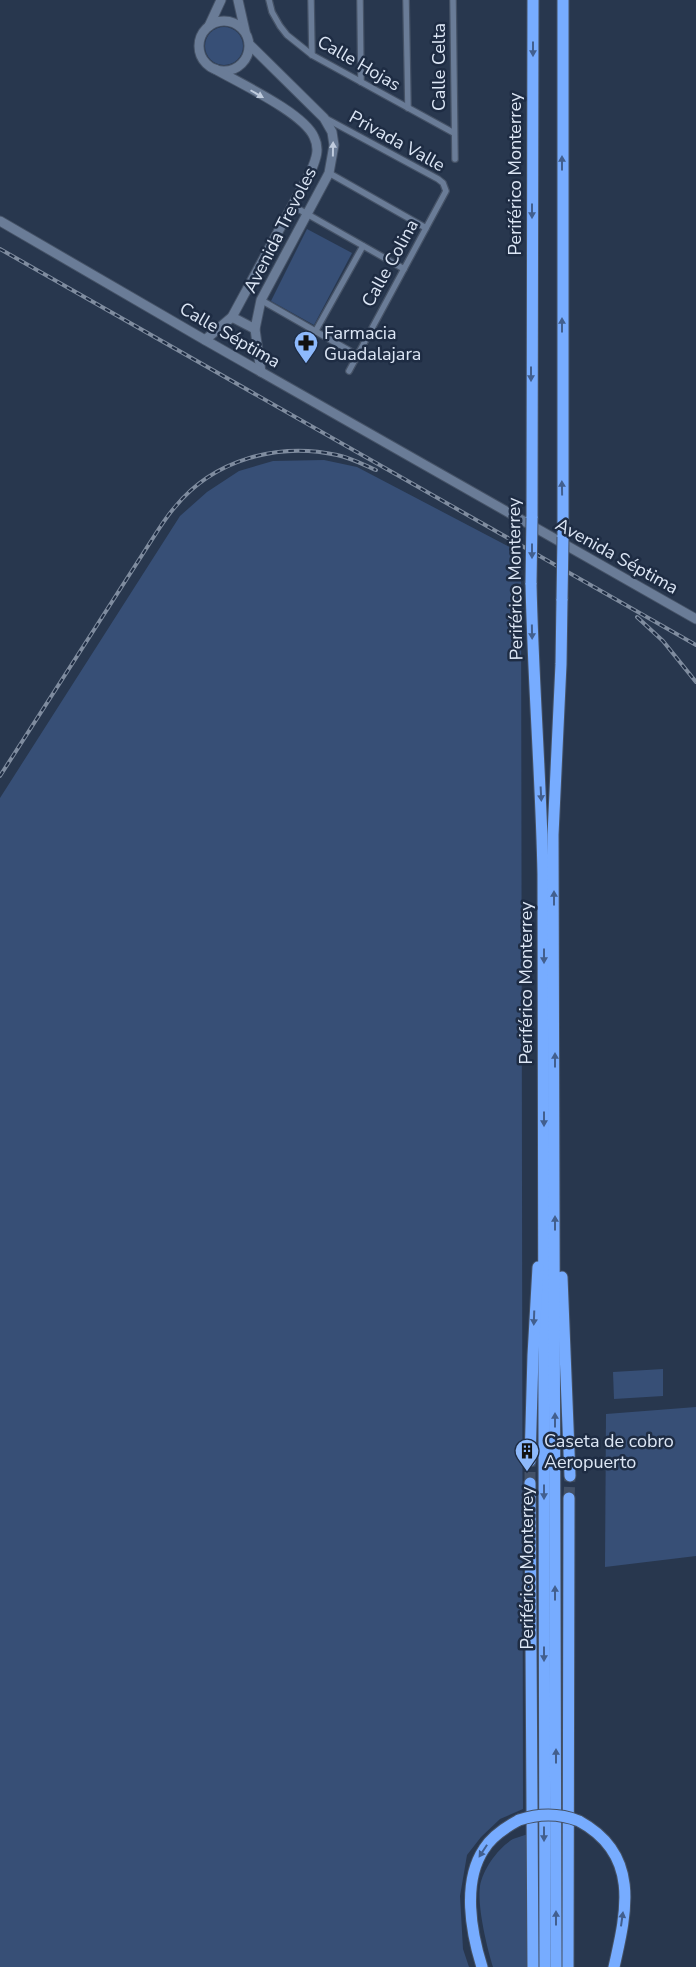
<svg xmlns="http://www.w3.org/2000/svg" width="696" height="1967" viewBox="0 0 696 1967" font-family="'Nunito Sans',sans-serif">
<rect width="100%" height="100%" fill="#28374e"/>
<g fill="#374f76">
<circle cx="224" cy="46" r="19"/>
<polygon points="307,229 352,253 314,325 271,301"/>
<polygon points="324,460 357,467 521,553 523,1809 500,1819 481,1837 467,1855 460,1896 463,1949 469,1967 0,1967 0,798 180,516 207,492 239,471 273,461"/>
<polygon points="663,1369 663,1396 614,1399 613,1372"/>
<polygon points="696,1407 696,1556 605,1567 606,1414"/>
<path d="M528 1834 530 1967H493C487 1948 477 1906 480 1886 483 1869 498 1848 513 1839 518 1837 523 1836 528 1834Z"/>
</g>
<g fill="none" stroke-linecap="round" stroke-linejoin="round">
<g stroke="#435167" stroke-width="11" stroke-dasharray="11 5.5" stroke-linecap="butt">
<polyline points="530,1483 530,1461"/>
<polyline points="569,1498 570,1476"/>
</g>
<defs>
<g id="street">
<polyline points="269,0 272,12 280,26 287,35 312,55 454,133"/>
<polyline points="311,0 312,55"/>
<polyline points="360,0 361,82"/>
<polyline points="406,0 408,108"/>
<polyline points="453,0 455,159"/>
<polyline points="325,118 438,179 443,183 446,191 349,371"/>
<polyline points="329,173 426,228"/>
<polyline points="293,206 404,269"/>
<polyline points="261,300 357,355"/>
<polyline points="315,332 363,246"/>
</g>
<g id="secondary">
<polyline points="238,0 245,31"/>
<circle cx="224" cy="46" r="25"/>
<polyline points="209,26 221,0"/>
<polyline points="250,45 324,118 332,132 334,145 329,173 261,300 255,329 261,372"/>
<polyline points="0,221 205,340 696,619"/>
<polyline points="232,317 255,329"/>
<path d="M205 340 232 317 311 171C316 159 320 149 314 137 304 113 239 83 215 69"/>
</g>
<g id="highway">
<polyline points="532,518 533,0"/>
<polyline points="563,537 563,0"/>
<path d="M531 583C533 680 541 777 543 874L545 1967"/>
<polyline points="562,1277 570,1476"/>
<polyline points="530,1461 533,1355 538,1267"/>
<polyline points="530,1483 533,1967"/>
<path d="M579 1821C640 1854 627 1910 614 1967"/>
<path d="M482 1967C471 1932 462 1882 484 1849 492 1836 506 1827 519 1820"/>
<polyline points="556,1967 553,835 561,664 562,599"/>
<polyline points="568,1967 569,1498"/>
</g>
</defs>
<use href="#street" stroke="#455266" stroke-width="8"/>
<use href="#secondary" stroke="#455266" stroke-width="11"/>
<use href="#highway" stroke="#455266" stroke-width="13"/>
<use href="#street" stroke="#6a7c97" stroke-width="5.5"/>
<use href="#secondary" stroke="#6a7c97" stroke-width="9"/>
<use href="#highway" stroke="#77acff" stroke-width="11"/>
<defs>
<g id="rail">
<polyline points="0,249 696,645"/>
<polyline points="637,617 663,641 696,682"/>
<path d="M0 776 153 538C160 527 167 516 175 507 214 459 279 442 337 455 351 458 364 465 376 470"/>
</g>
</defs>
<use href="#rail" stroke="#7f8c9f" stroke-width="4"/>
<use href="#rail" stroke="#1e2c43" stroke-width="2" stroke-dasharray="5.5" stroke-linecap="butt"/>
<defs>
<g id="highway-bridge">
<polyline points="531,583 532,518"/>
<polyline points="562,599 563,537"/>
<path d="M519 1820C540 1813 559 1813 579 1821"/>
</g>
</defs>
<use href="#highway-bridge" stroke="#455266" stroke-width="13" stroke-linecap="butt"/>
<use href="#highway-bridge" stroke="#77acff" stroke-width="11"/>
</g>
<defs><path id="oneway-solid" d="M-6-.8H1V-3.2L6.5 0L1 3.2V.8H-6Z" transform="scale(1.25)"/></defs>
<g fill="#425f8e">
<use href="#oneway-solid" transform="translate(533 49) rotate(90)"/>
<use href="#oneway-solid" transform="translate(562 163) rotate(-90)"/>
<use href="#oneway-solid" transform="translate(532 211) rotate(90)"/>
<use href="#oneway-solid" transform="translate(562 325) rotate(-90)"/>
<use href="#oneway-solid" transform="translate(531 374) rotate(90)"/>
<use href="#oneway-solid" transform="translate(562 488) rotate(-91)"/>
<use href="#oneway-solid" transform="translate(532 551) rotate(90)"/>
<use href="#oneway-solid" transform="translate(532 632) rotate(89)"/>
<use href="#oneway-solid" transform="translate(541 794) rotate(87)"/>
<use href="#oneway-solid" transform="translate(554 898) rotate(-90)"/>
<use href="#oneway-solid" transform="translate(544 956) rotate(90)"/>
<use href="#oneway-solid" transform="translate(555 1060) rotate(-90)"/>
<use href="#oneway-solid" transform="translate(544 1119) rotate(90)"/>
<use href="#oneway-solid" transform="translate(555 1223) rotate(-90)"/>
<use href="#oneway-solid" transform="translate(534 1318) rotate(92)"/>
<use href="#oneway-solid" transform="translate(555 1420) rotate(-90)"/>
<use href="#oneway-solid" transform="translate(544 1492) rotate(90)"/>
<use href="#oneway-solid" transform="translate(555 1593) rotate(-90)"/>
<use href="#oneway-solid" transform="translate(544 1654) rotate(90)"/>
<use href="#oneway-solid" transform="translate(556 1756) rotate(-90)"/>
<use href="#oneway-solid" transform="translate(544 1834) rotate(90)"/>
<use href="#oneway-solid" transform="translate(483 1851) rotate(123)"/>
<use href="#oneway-solid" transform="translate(556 1918) rotate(-90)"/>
<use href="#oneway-solid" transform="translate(622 1919) rotate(-82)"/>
</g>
<g fill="#c0ccde">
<use href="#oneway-solid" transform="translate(257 94) rotate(30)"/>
<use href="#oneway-solid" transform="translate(333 149) rotate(-89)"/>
</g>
<defs>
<symbol id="pharmacy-pin" viewBox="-11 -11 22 30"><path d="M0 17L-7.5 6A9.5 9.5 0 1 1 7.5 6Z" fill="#8db9fc" stroke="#1e2c43"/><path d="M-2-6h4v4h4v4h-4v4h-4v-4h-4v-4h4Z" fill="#111"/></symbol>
<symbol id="building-pin" viewBox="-11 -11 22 30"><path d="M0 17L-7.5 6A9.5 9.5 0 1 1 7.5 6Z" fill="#8db9fc" stroke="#1e2c43"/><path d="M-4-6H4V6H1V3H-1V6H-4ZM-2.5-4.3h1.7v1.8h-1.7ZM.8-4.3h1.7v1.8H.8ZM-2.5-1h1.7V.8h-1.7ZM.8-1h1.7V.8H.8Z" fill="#111"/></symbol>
</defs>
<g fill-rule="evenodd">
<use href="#pharmacy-pin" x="292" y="329" width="28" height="38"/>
<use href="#building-pin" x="513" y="1437" width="28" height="38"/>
</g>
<g text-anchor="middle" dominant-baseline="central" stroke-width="5" stroke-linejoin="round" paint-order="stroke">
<g font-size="18" fill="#dce6f5" stroke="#1e2c43">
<text transform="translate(359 63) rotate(30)">Calle Hojas</text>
<text transform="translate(439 67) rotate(-90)">Calle Celta</text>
<text transform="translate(397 141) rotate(29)">Privada Valle</text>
<text transform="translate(515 174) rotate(-90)">Periférico Monterrey</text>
<text transform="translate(280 230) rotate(-63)">Avenida Trevoles</text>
<text transform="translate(390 263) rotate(-61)">Calle Colina</text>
<text transform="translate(230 335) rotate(30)">Calle Séptima</text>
<text transform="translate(617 556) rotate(29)">Avenida Séptima</text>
<text transform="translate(515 579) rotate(-91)">Periférico Monterrey</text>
<text transform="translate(526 983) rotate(-90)">Periférico Monterrey</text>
<text transform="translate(527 1568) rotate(-90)">Periférico Monterrey</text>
</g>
<g font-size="18" fill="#dce6f5" stroke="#1e2c43" text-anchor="start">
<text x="324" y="333">Farmacia<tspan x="324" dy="21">Guadalajara</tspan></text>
<text x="544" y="1441">Caseta de cobro<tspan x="544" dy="21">Aeropuerto</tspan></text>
</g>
</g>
</svg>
